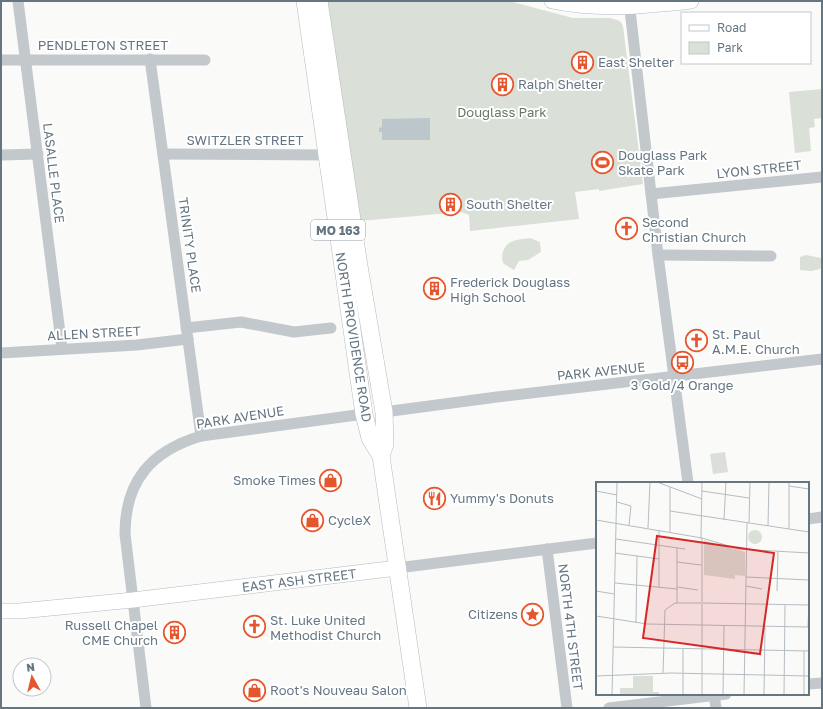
<svg xmlns="http://www.w3.org/2000/svg" width="823" height="709" viewBox="0 0 823 709" font-family="'Golos Text',sans-serif">
<rect width="100%" height="100%" fill="#fafaf8"/>
<g fill="#dadfd7">
<polygon points="326,1 509,1 573,18 610,18 620,21 623,26 643,184 599,191 599,189 575,192 579,219 470,231 469,215 461,212 360,221"/>
<polygon points="822,89 822,118 814,119 815,127 809,128 811,151 795,153 789,92"/>
<path d="M530 238 540 242 541 252 528 260 519 261 514 270 504 264C500 258 503 245 511 242 517 239 524 239 530 238Z"/>
<polygon points="806,255 821,258 822,264 820,269 811,271 800,270 800,257"/>
<polygon points="725,452 728,472 713,474 710,454"/>
</g>
<polygon fill="#bbc7cb" points="430,118 430,140 382,140 382,132 379,132 379,128 382,127 382,119"/>
<g fill="none" stroke-linecap="round" stroke-linejoin="round">
<defs>
<g id="secondary">
<path d="M552 1C599 11 644 6 691 1"/>
<polyline points="1,611 20,611 133,600 397,568"/>
</g>
<g id="primary">
<polyline points="305,1 364,414 370,438 381,456 418,708"/>
<polyline points="319,1 359,266 384,412 385,444 381,456"/>
</g>
</defs>
<use href="#secondary" stroke="#b3babf" stroke-width="16"/>
<use href="#primary" stroke="#b5babe" stroke-width="18"/>
<g stroke="#c3c8cc" stroke-width="11">
<polyline points="18,1 62,349"/>
<polyline points="629,1 658,255 688,483"/>
<polyline points="150,59 201,436"/>
<polyline points="1,60 205,60"/>
<polyline points="163,154 328,155"/>
<polyline points="1,155 38,154"/>
<polyline points="651,194 822,177"/>
<polyline points="658,255 771,256"/>
<polyline points="186,328 241,322 294,332 331,328"/>
<polyline points="1,353 137,345 188,339"/>
<polyline points="384,412 497,397 822,359"/>
<polyline points="808,519 822,517"/>
<polyline points="547,549 567,708"/>
<polyline points="397,568 597,543"/>
<polyline points="808,684 822,683"/>
<polyline points="714,694 716,708"/>
<path d="M146 708 125 534C125 481 151 451 201 436L364 414"/>
<polyline points="609,708 726,694"/>
</g>
<use href="#secondary" stroke="#fff" stroke-width="15"/>
<use href="#primary" stroke="#fff" stroke-width="17"/>
</g>
<defs>
<symbol id="building-ring" viewBox="-11 -11 22 22"><circle r="9.5" fill="#fff" stroke="#e4572e" stroke-width="1.5"/><path d="M-4-6H4V6H1V3H-1V6H-4ZM-2.5-4.3h1.7v1.8h-1.7ZM.8-4.3h1.7v1.8H.8ZM-2.5-1h1.7V.8h-1.7ZM.8-1h1.7V.8H.8Z" fill="#e4572e"/></symbol>
<symbol id="stadium-ring" viewBox="-11 -11 22 22"><circle r="9.5" fill="#fff" stroke="#e4572e" stroke-width="1.5"/><path d="M0-5a6.5 5 0 1 0 0 10a6.5 5 0 1 0 0-10ZM-3.5-1.8h7v3.6h-7Z" fill="#e4572e"/></symbol>
<symbol id="church-ring" viewBox="-11 -11 22 22"><circle r="9.5" fill="#fff" stroke="#e4572e" stroke-width="1.5"/><path d="M-1.2-6h2.4v3.5h3.3v2.4h-3.3V6h-2.4V-.1h-3.3v-2.4h3.3Z" fill="#e4572e"/></symbol>
<symbol id="bus-ring" viewBox="-11 -11 22 22"><circle r="9.5" fill="#fff" stroke="#e4572e" stroke-width="1.5"/><path d="M-5-6H5V4H4V6H2V4H-2V6H-4V4H-5ZM-3.5-4V0h7V-4ZM-3.5 1.2v1.5H-2V1.2ZM2 1.2v1.5H3.5V1.2Z" fill="#e4572e"/></symbol>
<symbol id="shop-ring" viewBox="-11 -11 22 22"><circle r="9.5" fill="#fff" stroke="#e4572e" stroke-width="1.5"/><path d="M-5-2.5h2.3a2.7 3.5 0 0 1 5.4 0H5L5.5 6h-11ZM-1.5-2.5h3a1.5 2.3 0 0 0-3 0Z" fill="#e4572e"/></symbol>
<symbol id="restaurant-ring" viewBox="-11 -11 22 22"><circle r="9.5" fill="#fff" stroke="#e4572e" stroke-width="1.5"/><path d="M-5-6h1v4h1v-4h1v4h1v-4h1v5L-1.5 .5V6h-2V.5L-5-1ZM5-6V6H3V1.5H1.5Q1.5-4 5-6Z" fill="#e4572e"/></symbol>
<symbol id="sight-ring" viewBox="-11 -11 22 22"><circle r="9.5" fill="#fff" stroke="#e4572e" stroke-width="1.5"/><path d="M0-6L1.8-2.2L6-1.7L2.9 1.2L3.7 5.4L0 3.3L-3.7 5.4L-2.9 1.2L-6-1.7L-1.8-2.2Z" fill="#e4572e"/></symbol>
</defs>
<g fill-rule="evenodd">
<use href="#building-ring" x="570" y="50" width="25" height="25"/>
<use href="#building-ring" x="490" y="72" width="25" height="25"/>
<use href="#stadium-ring" x="590" y="150" width="25" height="25"/>
<use href="#building-ring" x="438" y="192" width="25" height="25"/>
<use href="#church-ring" x="614" y="216" width="25" height="25"/>
<use href="#building-ring" x="422" y="276" width="25" height="25"/>
<use href="#church-ring" x="684" y="328" width="25" height="25"/>
<use href="#bus-ring" x="670" y="350" width="25" height="25"/>
<use href="#shop-ring" x="318" y="468" width="25" height="25"/>
<use href="#restaurant-ring" x="422" y="486" width="25" height="25"/>
<use href="#shop-ring" x="300" y="508" width="25" height="25"/>
<use href="#sight-ring" x="520" y="602" width="25" height="25"/>
<use href="#church-ring" x="242" y="614" width="25" height="25"/>
<use href="#building-ring" x="162" y="620" width="25" height="25"/>
<use href="#shop-ring" x="242" y="678" width="25" height="25"/>
</g>
<g text-anchor="middle" dominant-baseline="central" stroke-width="4" stroke-linejoin="round" paint-order="stroke">
<rect fill="#fff" stroke="#939fa8" stroke-width="1" x="311" y="220" width="54" height="20" rx="3"/>
<g font-size="12" font-weight="bold" fill="#657683">
<text x="338" y="230">MO 163</text>
</g>
<g font-size="13" fill="#657683" stroke="#fff">
<text x="103" y="45">PENDLETON STREET</text>
<text x="245" y="140">SWITZLER STREET</text>
<text transform="translate(759 169) rotate(-6)">LYON STREET</text>
<text transform="translate(54 173) rotate(83)">LASALLE PLACE</text>
<text transform="translate(190 245) rotate(82)">TRINITY PLACE</text>
<text transform="translate(94 333) rotate(-3)">ALLEN STREET</text>
<text transform="translate(354 337) rotate(81)">NORTH PROVIDENCE ROAD</text>
<text transform="translate(601 371) rotate(-6)">PARK AVENUE</text>
<text transform="translate(240 417) rotate(-9)">PARK AVENUE</text>
<text transform="translate(299 580) rotate(-7)">EAST ASH STREET</text>
<text transform="translate(571 627) rotate(83)">NORTH 4TH STREET</text>
</g>
<g font-size="13" fill="#657683" stroke="#fff" text-anchor="start">
<text x="598" y="62">East Shelter</text>
<text x="518" y="84">Ralph Shelter</text>
<text x="618" y="155">Douglass Park<tspan x="618" dy="15">Skate Park</tspan></text>
<text x="466" y="204">South Shelter</text>
<text x="642" y="222">Second<tspan x="642" dy="15">Christian Church</tspan></text>
<text x="450" y="282">Frederick Douglass<tspan x="450" dy="15">High School</tspan></text>
<text x="712" y="334">St. Paul<tspan x="712" dy="15">A.M.E. Church</tspan></text>
<text x="682" y="385" text-anchor="middle">3 Gold/4 Orange</text>
<text x="316" y="480" text-anchor="end">Smoke Times</text>
<text x="450" y="498">Yummy's Donuts</text>
<text x="328" y="520">CycleX</text>
<text x="518" y="614" text-anchor="end">Citizens</text>
<text x="270" y="620">St. Luke United<tspan x="270" dy="15">Methodist Church</tspan></text>
<text x="158" y="625" text-anchor="end">Russell Chapel<tspan x="158" dy="15">CME Church</tspan></text>
<text x="270" y="690">Root's Nouveau Salon</text>
</g>
<g font-size="13" fill="#687a64" stroke="#fff">
<text x="502" y="112">Douglass Park</text>
</g>
</g>
<g transform="translate(596 482)">
<rect width="213" height="213" fill="#fafaf8"/>
<path d="M152 55a7 7 0 1 1 14 0a7 7 0 1 1-14 0ZM108 58 149 70V94L139 93V97L108 93ZM37 194H57V210H63V213H24V206H37Z" fill="#dadfd7"/>
<path fill="none" stroke="#b5bdc2" stroke-width="1" d="M61 0 106 17M193 4 213 7M0 9 21 13M106 9 153 16M21 20 35 24 33 43M74 29 213 50M0 38 106 56 143 67 213 71M128 38 130 0M153 41 154 0M172 44 173 0M52 46 54 0M193 47V0M74 51V5M106 56V213M20 57 89 67M105 57 106 0M19 71 63 77M81 80 105 83M150 95 213 98M19 101 81 107M150 104 166 107M81 105 102 108M63 106V48M0 109 18 112M181 109 182 69M81 121V66M107 121 213 123M0 134 51 142 213 145M40 141 41 74M212 145 213 121M17 165 213 169M67 191 69 128 79 121H105M87 191V167M87 192V213M0 194 75 191 213 194M16 213 21 0M127 213 128 144M148 213 151 41M168 213 169 145M188 213 189 123M208 213V169"/>
<path fill="#d62828" fill-opacity="0.15" stroke="#d62828" stroke-width="2" d="M61 54 178 71 164 172 47 156Z"/>
<rect width="213" height="213" fill="none" stroke="#657683" stroke-width="2"/>
</g>
<rect width="823" height="709" fill="none" stroke="#657683" stroke-width="4"/>
<rect x="681" y="12" width="130" height="52" fill="#ffffff" stroke="#c1c8cd"/>
<rect x="689" y="25" width="20" height="6" fill="#ffffff" stroke="#c1c8cd"/>
<text x="717" y="32" font-size="12" fill="#657683">Road</text>
<rect x="689" y="42" width="20" height="12" fill="#dadfd7" stroke="#c1c8cd"/>
<text x="717" y="52" font-size="12" fill="#657683">Park</text>
<g transform="translate(32 677) rotate(352)"><circle r="19" fill="#ffffff" stroke="#c1c8cd"/>
<path d="M0-3L7 15L0 10L-7 15Z" fill="#e4572e"/>
<text y="-6" font-size="11" font-weight="bold" text-anchor="middle" fill="#657683">N</text>
</g>
</svg>
